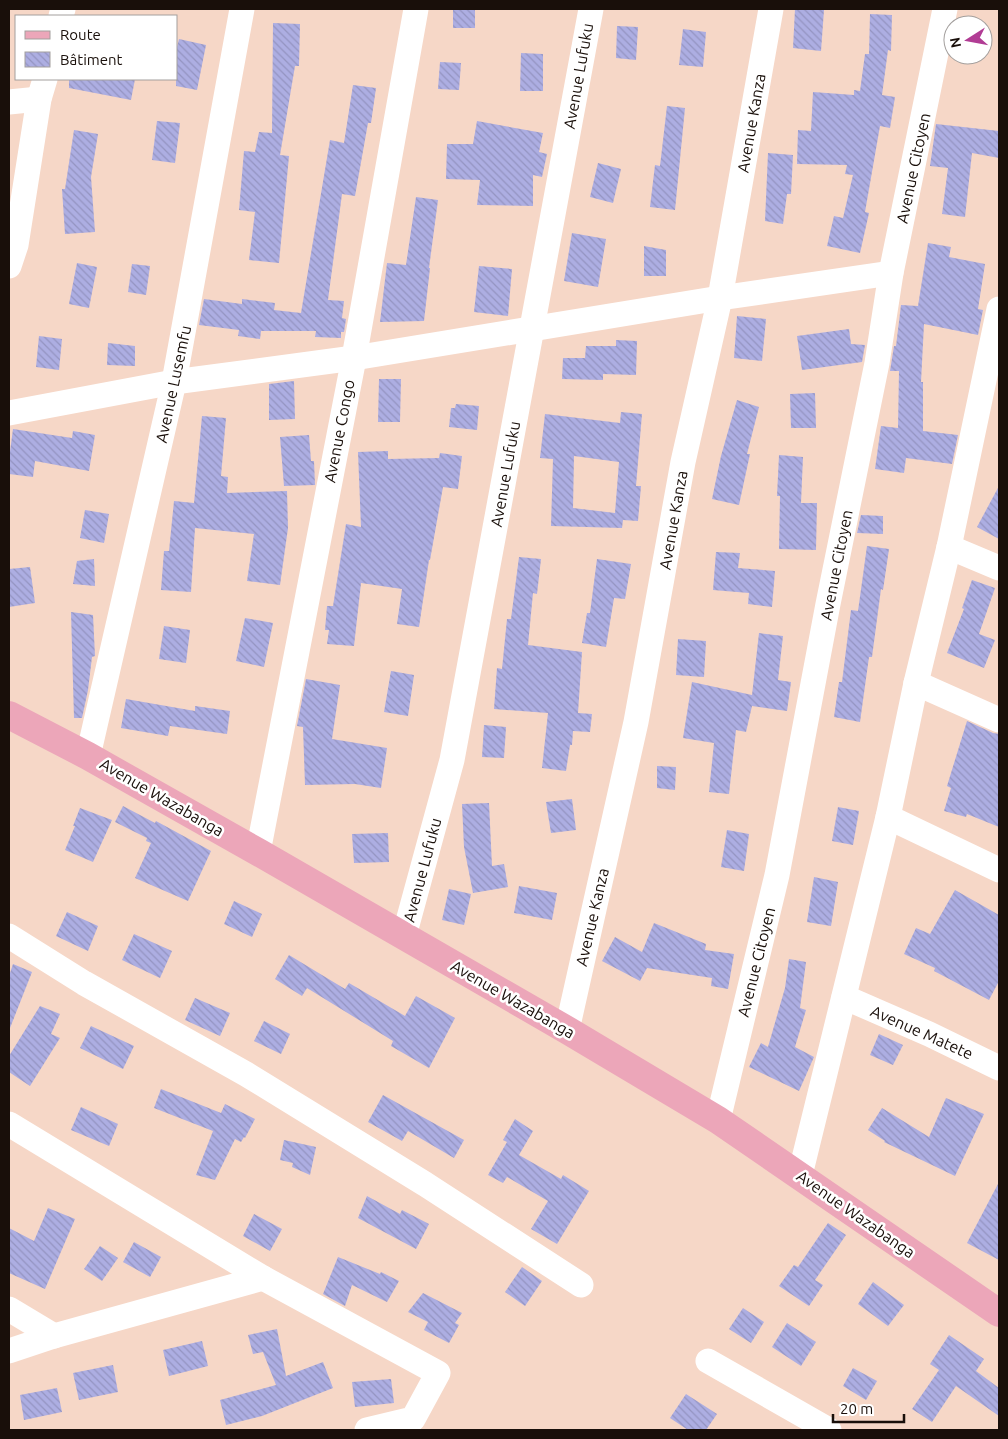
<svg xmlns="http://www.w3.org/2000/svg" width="1008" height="1439" viewBox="0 0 1008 1439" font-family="Ubuntu,sans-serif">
<defs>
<pattern id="building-back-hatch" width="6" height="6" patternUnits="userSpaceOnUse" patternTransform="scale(1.25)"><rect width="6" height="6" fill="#adaee2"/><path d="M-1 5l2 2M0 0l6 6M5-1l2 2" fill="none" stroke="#9494c1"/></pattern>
</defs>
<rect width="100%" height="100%" fill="#f6d7c7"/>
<g fill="url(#building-back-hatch)" fill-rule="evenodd">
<rect x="453" y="9" width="22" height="19"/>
<polygon points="795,9 824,10 821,51 793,48"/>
<polygon points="870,14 892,15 891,51 888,50 882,95 895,97 890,128 880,126 865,212 869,213 860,253 827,246 834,216 843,218 853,175 845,174 847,165 797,164 798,130 811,131 813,92 854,95 854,90 860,91 865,54 869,54"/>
<polygon points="273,23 300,24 299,66 295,66 280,155 289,156 279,263 249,260 255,212 239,210 244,151 255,152 259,132 272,133"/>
<polygon points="617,26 638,27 636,60 616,58"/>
<polygon points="683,29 706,32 703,67 679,65"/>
<polygon points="179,39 206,45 197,90 176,86 176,51"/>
<polygon points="521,53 543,54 543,91 520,91"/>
<polygon points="440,62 461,63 459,90 438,89"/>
<polygon points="69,79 135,79 131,100 69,88"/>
<polygon points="353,85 376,88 371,123 368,123 355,196 342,194 328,300 344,301 342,318 346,319 344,332 341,332 341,338 315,337 316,331 261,331 260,339 238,336 239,330 199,325 204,299 242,304 242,299 275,303 274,310 301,313 330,140 344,143"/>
<polygon points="667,106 685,108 675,210 650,207 655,165 660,166"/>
<polygon points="157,121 180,123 175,163 152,160"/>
<polygon points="477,121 543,133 539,152 547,154 542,177 533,175 533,206 477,205 480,180 446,179 447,144 473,144"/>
<polygon points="936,124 999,131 999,158 972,153 965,217 942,214 948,168 930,166"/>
<polygon points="74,130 98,134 91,177 95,232 65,234 62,189 65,189"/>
<polygon points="768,153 793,155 791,194 787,194 783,224 765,221"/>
<polygon points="598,163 621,169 613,203 590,197"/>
<polygon points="416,197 438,200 429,268 430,268 424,321 380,322 387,263 406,265"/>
<polygon points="572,233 606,239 598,287 564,281"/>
<polygon points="928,243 951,247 949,257 985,264 978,309 983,310 978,335 924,324 921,382 923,382 923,431 958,435 952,464 906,458 904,473 875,469 881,426 898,428 899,371 890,371 894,346 896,346 901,305 918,306"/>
<polygon points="644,246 666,250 666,276 644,276"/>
<polygon points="77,263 97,267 89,308 69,304"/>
<polygon points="132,264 150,266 146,295 128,292"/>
<polygon points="479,266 512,269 508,316 474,312"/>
<polygon points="737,316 766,319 762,361 734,358"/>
<polygon points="849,329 851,344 865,345 862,362 802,370 797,336"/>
<polygon points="39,336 62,339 59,370 36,367"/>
<polygon points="616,340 637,341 636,375 603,374 603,380 562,379 563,358 585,358 586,346 616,346"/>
<polygon points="108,343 135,346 135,366 107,365"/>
<polygon points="379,379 401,379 400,422 378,422"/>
<polygon points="294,381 295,419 269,420 269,384"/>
<polygon points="815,393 816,428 791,428 790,394"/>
<polygon points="737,400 759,407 747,454 750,454 739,505 712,499 721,456"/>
<polygon points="456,404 479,406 477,430 449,427 451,408 455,408"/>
<path d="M621 412 642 414 636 486H641L638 521 623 520 622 528 551 526 553 459 540 458 545 414 620 423ZM574 456 619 462 615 513 573 508Z"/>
<polygon points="202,416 226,418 221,476 228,477 227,493 287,491 288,528 280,585 247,581 254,534 195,528 191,592 161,590 164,551 169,551 174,501 194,503"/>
<polygon points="13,429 72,438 73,431 95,435 89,471 35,461 33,477 9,474 9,459"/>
<polygon points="309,435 311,461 314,461 315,485 284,486 280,437"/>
<polygon points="388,451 388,459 439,458 440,453 462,456 458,489 443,487 430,560 429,560 419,627 397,624 402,589 361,583 354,646 327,644 329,630 325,630 327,606 333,606 346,524 361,527 358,452"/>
<polygon points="779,455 803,457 801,503 817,503 816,550 779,549 780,496 777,496"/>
<polygon points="999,486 999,539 977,527"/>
<polygon points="85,510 109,514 104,543 80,538"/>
<polygon points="861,515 883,516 883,534 857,533"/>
<polygon points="867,546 889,549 883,590 881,589 872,657 869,657 860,722 834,717 839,682 842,682 851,610 858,611"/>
<polygon points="716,552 740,553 738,568 775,571 772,607 748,604 749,593 713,590"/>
<polygon points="519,557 541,559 537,594 533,593 528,645 582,652 578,713 592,714 590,732 573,731 572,745 570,745 566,771 542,768 548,713 494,709 497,668 502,669 507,619 511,619"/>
<polygon points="94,559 95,586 73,584 77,561"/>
<polygon points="597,559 631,564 625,599 614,598 606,647 582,643 587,613 590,613"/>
<polygon points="30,567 35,603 9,607 9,569"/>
<polygon points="972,580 995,588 979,634 995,640 984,668 947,653 964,609 962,608"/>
<polygon points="71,612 93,615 95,656 92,657 88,690 82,718 74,718"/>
<polygon points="245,618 273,623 264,667 236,661"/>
<polygon points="164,626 190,630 186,663 159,659"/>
<polygon points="759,633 783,636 778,680 791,682 787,711 752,706 746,732 736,730 729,794 709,792 714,743 683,738 692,682 752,695"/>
<polygon points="678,639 706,641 704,677 676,675"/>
<polygon points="391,671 414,675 408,716 384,712"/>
<polygon points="306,679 340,685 332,739 387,748 381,788 355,784 305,785 303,727 297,726"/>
<polygon points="126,699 195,711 195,706 230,711 227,734 170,726 168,736 121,728"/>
<polygon points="967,721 993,733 999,734 999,827 967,814 966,817 944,811 951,788 947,786"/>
<polygon points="484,725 506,727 504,758 482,757"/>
<polygon points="657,766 676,767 675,790 657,788"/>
<polygon points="572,799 576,830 551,833 546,802"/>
<polygon points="489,803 492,866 504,864 508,887 473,893 464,847 462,804"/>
<polygon points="123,806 155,823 156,821 211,851 188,901 135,878 151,843 146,841 147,838 115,822"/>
<polygon points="838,807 859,811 853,845 832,841"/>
<polygon points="80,808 112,820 93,862 65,850 75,826 73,826"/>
<polygon points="727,830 749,834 744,871 721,867"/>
<polygon points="388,833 389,862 354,863 352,834"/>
<polygon points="814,877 838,882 831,926 807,922"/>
<polygon points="519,886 557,893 552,920 514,913"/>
<polygon points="449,889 471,894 464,925 442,920"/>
<polygon points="955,890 999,915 999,981 989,1000 934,971 935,968 904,954 916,928 930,934"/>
<polygon points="234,901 262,914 252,937 224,924"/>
<polygon points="67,912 98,926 88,951 56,936"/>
<polygon points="654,923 706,944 705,950 734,954 728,989 711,986 712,978 647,968 640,981 602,961 615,937 642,952"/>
<polygon points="134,934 172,951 160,978 122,960"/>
<polygon points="289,955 345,989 349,983 405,1016 416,996 455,1018 429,1068 391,1046 393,1041 307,988 302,996 275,979"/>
<polygon points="789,959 806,962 800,1008 806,1010 795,1047 814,1057 799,1091 749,1067 761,1043 768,1047 785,988"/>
<polygon points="13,964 32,972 10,1028 9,1028 9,976"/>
<polygon points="195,998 230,1013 220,1036 185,1020"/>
<polygon points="40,1006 60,1014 51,1034 60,1038 30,1086 9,1072 9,1056"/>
<polygon points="264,1021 290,1034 281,1054 254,1041"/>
<polygon points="91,1026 134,1046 123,1069 80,1048"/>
<polygon points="879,1034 903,1045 893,1065 870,1055"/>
<polygon points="161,1089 221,1113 225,1104 255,1119 245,1138 244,1137 241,1142 235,1139 215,1180 196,1175 213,1131 154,1108"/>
<polygon points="383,1095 464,1140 454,1158 408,1131 402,1141 368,1122"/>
<polygon points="946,1098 984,1114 955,1176 884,1142 885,1141 868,1130 882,1108 929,1137"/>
<polygon points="81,1107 118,1124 109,1146 71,1130"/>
<polygon points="515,1119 533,1131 519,1155 561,1179 563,1175 589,1191 557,1244 531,1229 548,1201 507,1177 503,1183 488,1175 507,1142 503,1140"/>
<polygon points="284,1140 316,1147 310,1175 292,1167 293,1163 280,1160"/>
<polygon points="999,1182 999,1260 967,1243"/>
<polygon points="367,1196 400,1214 402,1210 429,1224 416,1249 358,1218"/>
<polygon points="48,1208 75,1219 45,1289 9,1273 9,1228 34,1241"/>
<polygon points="254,1214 282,1229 270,1251 243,1236"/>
<polygon points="828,1223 846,1235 815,1280 823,1285 809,1306 779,1286 794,1265 798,1267"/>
<polygon points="134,1242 161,1257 150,1277 123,1262"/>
<polygon points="100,1246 118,1258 102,1281 84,1269"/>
<polygon points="338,1257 380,1274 381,1272 399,1281 387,1302 352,1285 345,1306 323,1294"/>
<polygon points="522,1267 542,1281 525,1306 505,1292"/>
<polygon points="873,1282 904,1305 888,1326 858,1304"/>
<polygon points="423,1293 462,1313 455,1323 459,1325 449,1343 424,1330 428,1322 408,1312"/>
<polygon points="743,1308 764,1322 751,1343 729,1329"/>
<polygon points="787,1323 816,1342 801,1366 772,1347"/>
<polygon points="277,1329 286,1376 323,1362 333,1388 262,1416 226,1425 220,1400 276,1385 263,1352 253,1354 248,1335"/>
<polygon points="949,1335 984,1359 976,1371 999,1388 999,1416 956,1386 932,1422 912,1409 939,1370 930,1364"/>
<polygon points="202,1341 208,1366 169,1376 163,1350"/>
<polygon points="113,1365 118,1392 79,1400 73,1373"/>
<polygon points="853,1368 877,1381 866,1400 843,1386"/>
<polygon points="391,1379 394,1403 355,1407 352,1382"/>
<polygon points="57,1388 62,1412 24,1420 20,1395"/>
<polygon points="686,1394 717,1414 706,1430 688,1430 670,1418"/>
</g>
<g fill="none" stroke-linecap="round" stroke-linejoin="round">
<g stroke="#fff" stroke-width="25">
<polyline points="61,16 63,9"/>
<polyline points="9,102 39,99"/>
<polyline points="9,266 16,245 39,99 45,79"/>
<polyline points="9,413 174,382 354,358 720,298 891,273"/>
<polyline points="949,547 999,568"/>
<polyline points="916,683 999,720"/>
<polyline points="88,756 174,382 242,9"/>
<polyline points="888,817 999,870"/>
<polyline points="258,852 354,358 416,9"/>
<polyline points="9,936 84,983 246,1074 425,1184 581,1285"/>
<polyline points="404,936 452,760 591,9"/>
<polyline points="844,997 929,1034 999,1068"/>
<polyline points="567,1030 636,722 683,462 720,298 771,9"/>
<polyline points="718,1120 777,875 828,604 877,363 891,273 945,9"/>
<polyline points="9,1124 263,1278 438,1373 413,1419 367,1430"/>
<polyline points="800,1175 888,817 916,683 949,547 999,309"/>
<polyline points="9,1309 54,1336"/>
<polyline points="9,1351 54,1336 263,1278"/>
<polyline points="708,1361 829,1430"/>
</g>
<polyline stroke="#eca6b9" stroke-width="28" points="9,715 88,756 258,852 567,1030 718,1120 999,1313"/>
</g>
<g text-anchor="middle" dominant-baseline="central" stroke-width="5" stroke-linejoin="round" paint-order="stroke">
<g font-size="16" fill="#190f0a" stroke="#fff">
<text transform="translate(578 76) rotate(-80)">Avenue Lufuku</text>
<text transform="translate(751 123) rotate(-80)">Avenue Kanza</text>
<text transform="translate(913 168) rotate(-78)">Avenue Citoyen</text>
<text transform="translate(173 384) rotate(-78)">Avenue Lusemfu</text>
<text transform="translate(339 431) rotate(-79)">Avenue Congo</text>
<text transform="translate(505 474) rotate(-80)">Avenue Lufuku</text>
<text transform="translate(673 520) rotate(-80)">Avenue Kanza</text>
<text transform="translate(836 565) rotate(-79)">Avenue Citoyen</text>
<text transform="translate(162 797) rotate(30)">Avenue Wazabanga</text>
<text transform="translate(422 870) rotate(-75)">Avenue Lufuku</text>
<text transform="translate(592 917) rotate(-77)">Avenue Kanza</text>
<text transform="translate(756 962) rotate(-76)">Avenue Citoyen</text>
<text transform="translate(513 999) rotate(30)">Avenue Wazabanga</text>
<text transform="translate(922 1032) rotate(24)">Avenue Matete</text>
<text transform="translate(856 1214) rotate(35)">Avenue Wazabanga</text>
</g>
</g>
<rect width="1008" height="1439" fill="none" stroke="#190f0a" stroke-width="20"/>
<rect x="15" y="15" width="162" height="65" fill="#ffffff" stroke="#a39f9d"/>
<rect x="25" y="31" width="25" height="8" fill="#eca6b9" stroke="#a39f9d"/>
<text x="60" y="40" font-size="15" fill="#190f0a">Route</text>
<rect x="25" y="52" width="25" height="15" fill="url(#building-back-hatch)" stroke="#a39f9d"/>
<text x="60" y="65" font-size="15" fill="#190f0a">Bâtiment</text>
<g transform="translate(968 40) rotate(259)"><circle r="24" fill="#ffffff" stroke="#a39f9d"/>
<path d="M0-4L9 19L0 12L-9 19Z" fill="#b13c94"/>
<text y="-8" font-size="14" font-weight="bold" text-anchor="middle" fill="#190f0a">N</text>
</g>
<path d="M833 1414v8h71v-8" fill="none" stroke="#190f0a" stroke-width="2.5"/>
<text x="840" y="1414" font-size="15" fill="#190f0a" stroke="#ffffff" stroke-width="4" paint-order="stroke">20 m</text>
</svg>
